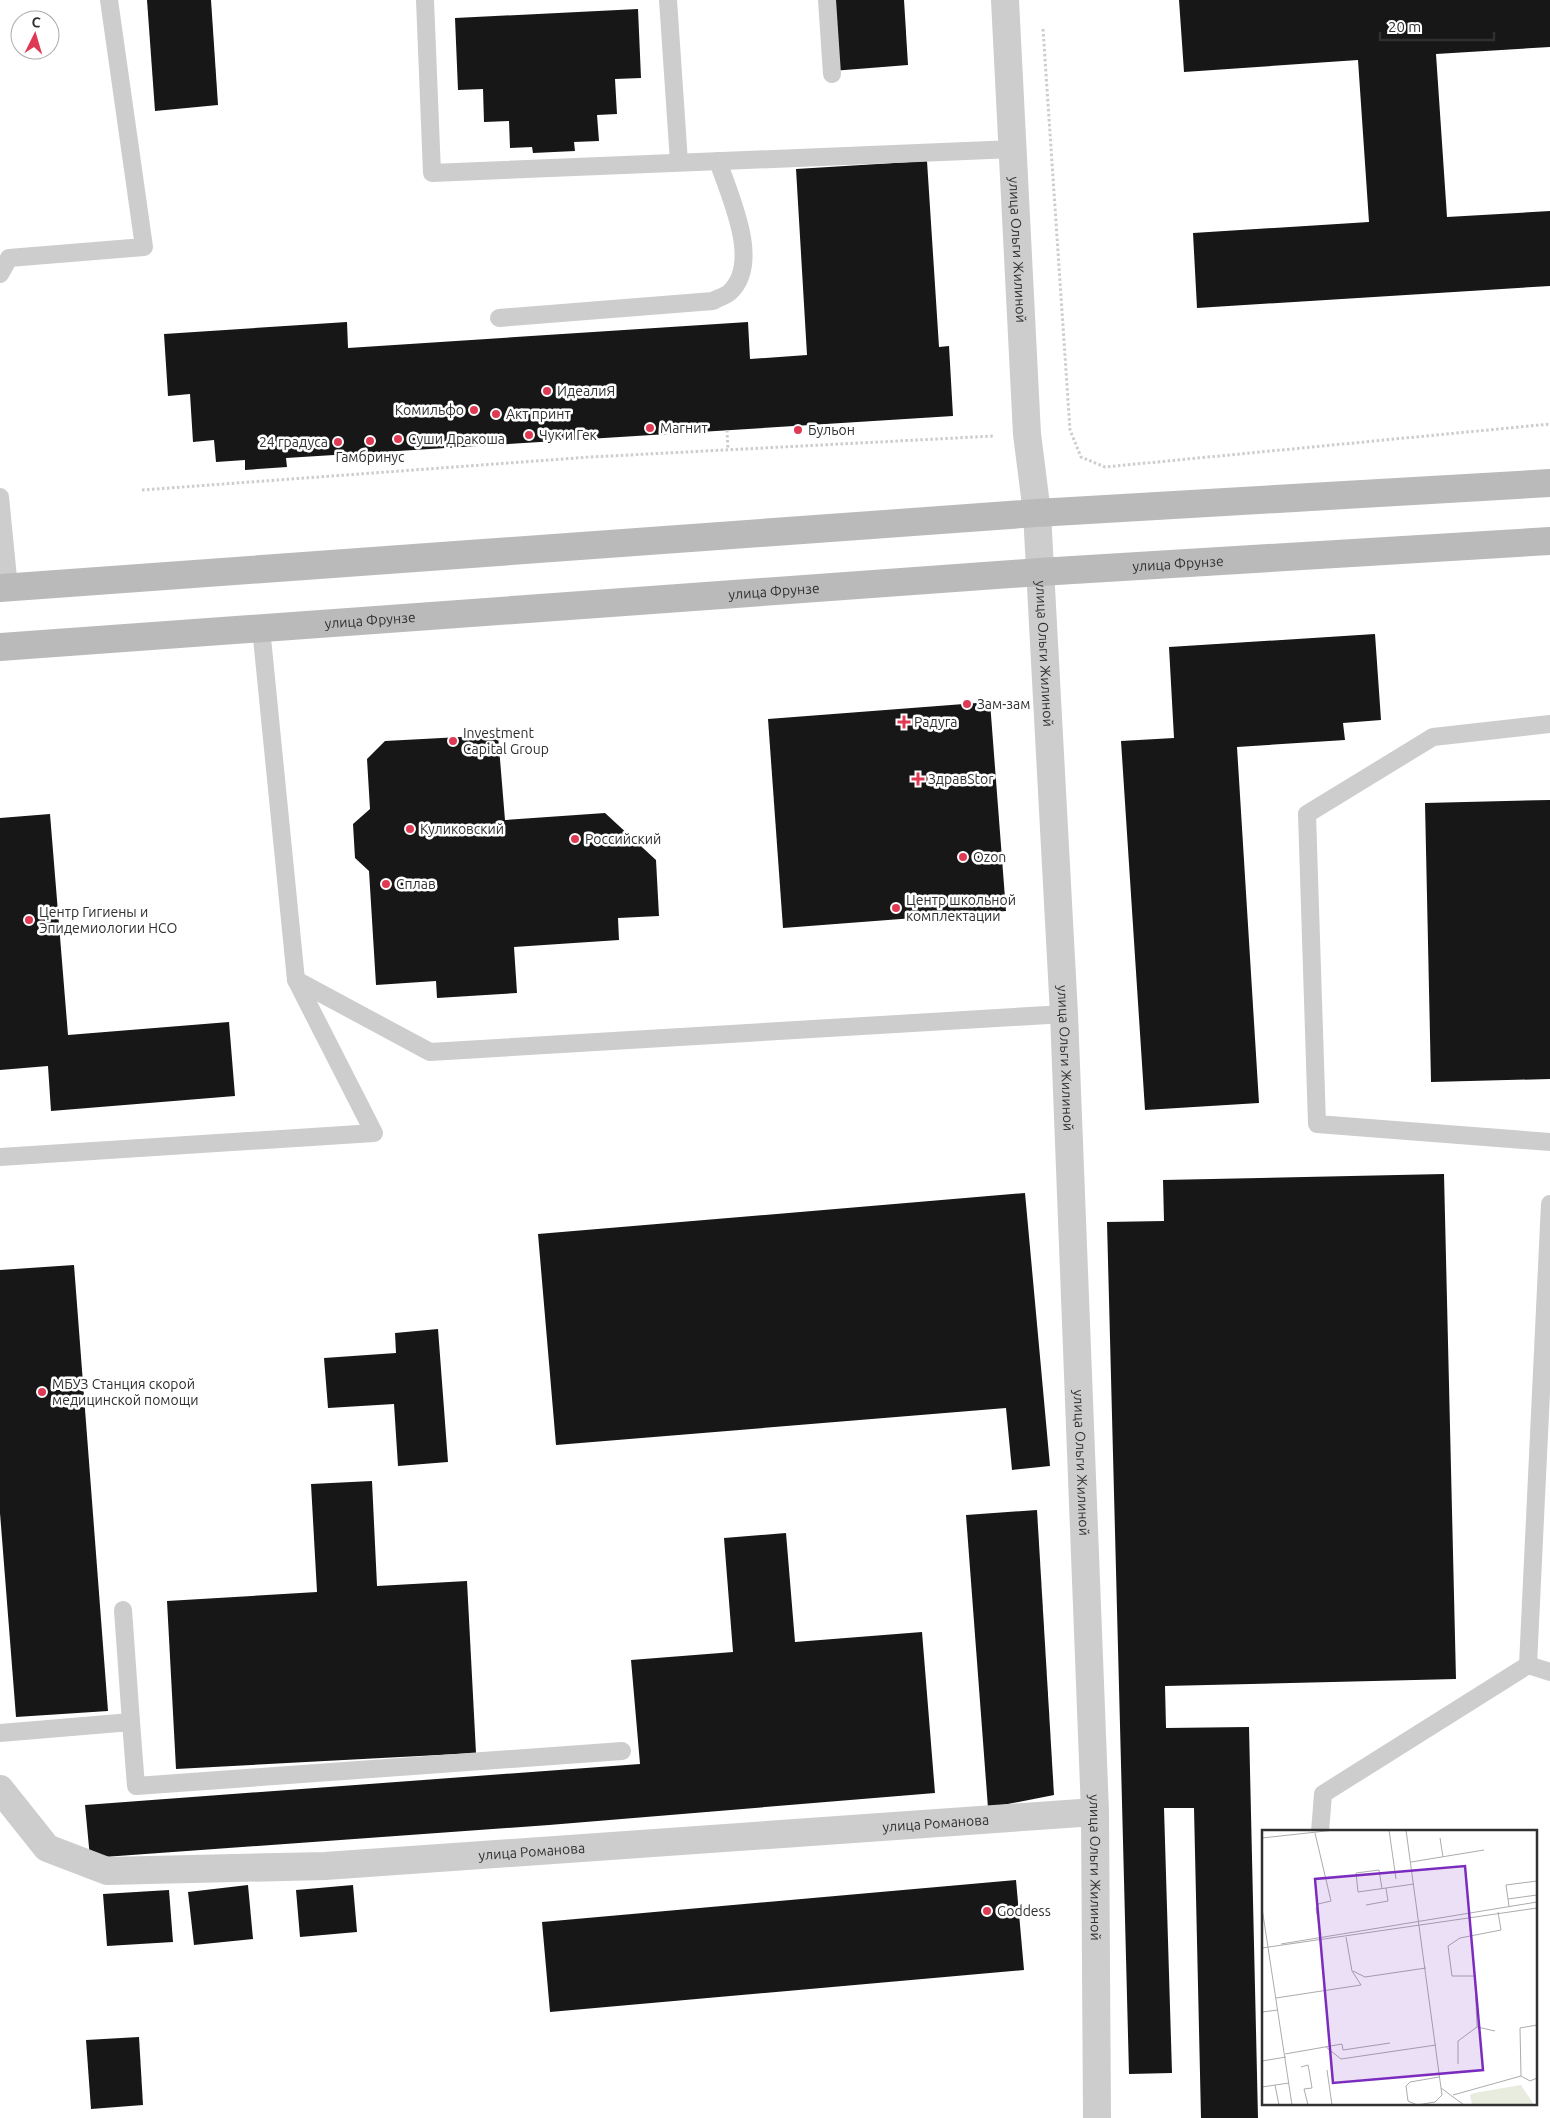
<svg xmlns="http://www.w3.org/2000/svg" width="1550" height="2118" viewBox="0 0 1550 2118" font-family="Ubuntu,sans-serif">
<rect width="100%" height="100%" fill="#fff"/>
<g fill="#171717">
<polygon points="147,0 211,0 218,105 155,111"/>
<polygon points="827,0 904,0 908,65 832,71"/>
<polygon points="1179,0 1550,0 1550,47 1436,54 1447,217 1550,211 1550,286 1197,308 1193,233 1369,222 1358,60 1184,72"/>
<polygon points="638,9 641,78 615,79 617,114 597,115 599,141 574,142 575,151 533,153 532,147 510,148 509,121 484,122 483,89 458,90 455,18"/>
<polygon points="927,161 939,347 949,346 953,416 286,458 287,467 245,470 245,460 216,462 214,440 193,442 190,394 168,396 164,334 347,322 348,348 748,322 750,359 807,355 796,169"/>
<polygon points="1375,634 1381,720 1343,723 1345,740 1237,747 1259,1103 1145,1110 1121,741 1174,738 1169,647"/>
<polygon points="990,702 1006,911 783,928 768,719"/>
<polygon points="498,735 505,820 605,813 656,860 659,916 618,918 619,940 514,947 517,993 437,998 436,981 376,985 369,871 355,858 353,824 370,809 367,759 385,741"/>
<polygon points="1550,800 1550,1079 1431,1082 1425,803"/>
<polygon points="50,814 68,1035 229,1022 235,1096 51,1111 48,1066 0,1070 0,818"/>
<polygon points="1444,1174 1456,1679 1165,1686 1166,1728 1249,1727 1258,2118 1201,2118 1194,1808 1164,1808 1172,2073 1129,2074 1107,1222 1164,1221 1163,1180"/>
<polygon points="1025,1193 1050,1466 1012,1470 1006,1408 556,1445 538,1234"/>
<polygon points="74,1265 108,1711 16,1717 0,1513 0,1270"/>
<polygon points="438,1329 448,1462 398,1466 394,1404 328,1408 324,1358 396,1353 395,1333"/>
<polygon points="372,1481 377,1586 467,1581 476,1753 176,1769 167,1601 317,1592 311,1484"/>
<polygon points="1037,1510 1054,1795 988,1808 966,1515"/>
<polygon points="786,1533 795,1642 922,1632 935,1793 549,1825 90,1858 85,1805 640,1764 631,1660 733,1652 724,1538"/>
<polygon points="1016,1880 1024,1970 550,2012 542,1922"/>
<polygon points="248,1885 253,1939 194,1945 188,1892"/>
<polygon points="353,1885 357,1932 300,1937 296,1890"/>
<polygon points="169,1890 173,1942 107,1946 103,1894"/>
<polygon points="139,2037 143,2105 91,2109 86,2040"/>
</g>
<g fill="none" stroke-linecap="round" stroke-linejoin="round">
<g stroke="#cdcdcd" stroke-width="3" stroke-dasharray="2.5 2.5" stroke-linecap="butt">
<polyline points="1043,29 1070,430 1081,457 1105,467 1550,424"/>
<polyline points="727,430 728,450"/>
<polyline points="142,490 590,457 994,436"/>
</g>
<g stroke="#cdcdcd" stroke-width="18">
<polyline points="425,0 432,173 1014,149"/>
<polyline points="668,0 679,162"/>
<polyline points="827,0 832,74"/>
<polyline points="0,274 9,258 144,247 109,0"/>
<path d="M499 318 713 301C718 298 726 296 730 292 762 262 729 195 718 161"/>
<polyline points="0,497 9,588"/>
<polyline points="1550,724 1433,737 1307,814 1317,1124 1550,1142"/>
<polyline points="296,980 430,1052 1064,1014"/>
<polyline points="0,1157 374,1133 296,980 261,628"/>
<polyline points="123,1610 131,1722"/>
<polyline points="1528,1665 1550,1672"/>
<polyline points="0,1733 131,1722 136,1786 622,1751"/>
<polyline points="1320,1832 1323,1794 1528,1665 1550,1204"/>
</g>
<g stroke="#cdcdcd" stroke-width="28">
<path id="s1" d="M1005 0 1027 434 1037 513 1064 1014 1095 1812 1097 2118"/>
<path id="s2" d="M0 1789 47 1848 107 1871 325 1866 1095 1812"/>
</g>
<g stroke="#bababa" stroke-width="28">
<polyline points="0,588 1037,513 1550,483"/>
<path id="s3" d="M0 647 1040 572 1550 541"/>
</g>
</g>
<g fill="#df3a54" stroke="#fff" stroke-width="2">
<circle cx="547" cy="391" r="5"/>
<circle cx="474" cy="410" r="5"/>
<circle cx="496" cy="414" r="5"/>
<circle cx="650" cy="428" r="5"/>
<circle cx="798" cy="430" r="5"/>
<circle cx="529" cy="435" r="5"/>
<circle cx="398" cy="439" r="5"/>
<circle cx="370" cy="441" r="5"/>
<circle cx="338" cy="442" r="5"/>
<circle cx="967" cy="704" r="5"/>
<path d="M901.5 714.5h5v5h5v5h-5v5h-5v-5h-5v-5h5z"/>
<circle cx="453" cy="741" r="5"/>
<path d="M915.5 771.5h5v5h5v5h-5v5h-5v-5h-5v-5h5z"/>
<circle cx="410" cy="829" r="5"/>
<circle cx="575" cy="839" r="5"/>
<circle cx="963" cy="857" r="5"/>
<circle cx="386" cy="884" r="5"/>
<circle cx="896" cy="908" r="5"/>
<circle cx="29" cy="920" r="5"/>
<circle cx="42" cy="1392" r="5"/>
<circle cx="987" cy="1911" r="5"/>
</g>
<g text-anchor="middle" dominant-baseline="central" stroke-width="5" stroke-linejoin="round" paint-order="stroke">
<g font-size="14" fill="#303030" stroke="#fff">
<text stroke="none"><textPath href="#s1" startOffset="250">улица Ольги Жилиной</textPath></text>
<text stroke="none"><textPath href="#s3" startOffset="1181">улица Фрунзе</textPath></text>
<text stroke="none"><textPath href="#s3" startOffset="776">улица Фрунзе</textPath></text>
<text stroke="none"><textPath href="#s3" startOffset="371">улица Фрунзе</textPath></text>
<text stroke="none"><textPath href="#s1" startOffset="655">улица Ольги Жилиной</textPath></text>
<text stroke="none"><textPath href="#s1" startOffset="1060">улица Ольги Жилиной</textPath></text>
<text stroke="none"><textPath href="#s1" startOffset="1465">улица Ольги Жилиной</textPath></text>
<text stroke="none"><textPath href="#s2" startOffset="970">улица Романова</textPath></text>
<text stroke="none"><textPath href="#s2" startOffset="565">улица Романова</textPath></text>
<text stroke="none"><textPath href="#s1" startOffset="1870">улица Ольги Жилиной</textPath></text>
</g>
<g font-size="14" fill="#303030" stroke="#fff" text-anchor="start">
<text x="557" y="391">ИдеалиЯ</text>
<text x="464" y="410" text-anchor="end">Комильфо</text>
<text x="506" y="414">Акт принт</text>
<text x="660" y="428">Магнит</text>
<text x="808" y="430">Бульон</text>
<text x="539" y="435">Чук и Гек</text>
<text x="408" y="439">Суши Дракоша</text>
<text x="328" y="442" text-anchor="end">24 градуса</text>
<text x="370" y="457" text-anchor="middle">Гамбринус</text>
<text x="977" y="704">Зам-зам</text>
<text x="914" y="722">Радуга</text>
<text x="463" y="733">Investment<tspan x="463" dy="16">Capital Group</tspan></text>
<text x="928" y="779">ЗдравStor</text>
<text x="420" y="829">Куликовский</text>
<text x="585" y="839">Российский</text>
<text x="973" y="857">Ozon</text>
<text x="396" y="884">Сплав</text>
<text x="906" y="900">Центр школьной<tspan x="906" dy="16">комплектации</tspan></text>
<text x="39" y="912">Центр Гигиены и<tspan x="39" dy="16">Эпидемиологии НСО</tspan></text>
<text x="52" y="1384">МБУЗ Станция скорой<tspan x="52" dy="16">медицинской помощи</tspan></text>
<text x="997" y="1911">Goddess</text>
</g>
</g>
<g transform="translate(1262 1830)">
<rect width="275" height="275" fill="#fff"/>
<path d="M259 255 272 275H210L208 265 212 263Z" fill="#e7ecde"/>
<path fill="none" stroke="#acacac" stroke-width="1" d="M127 0 134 49M144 0 179 258 202 275M53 3 69 71 56 74 54 79 59 105M0 8 73 0M178 8 181 27M149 32 222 20M120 59 117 40 94 43 96 62 152 54M246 69 275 65M104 75 126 71 124 58M247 76 244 55 275 51M0 78 30 275M19 114 275 72M0 118 275 78M91 141 103 147 164 138M14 168 99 155 90 141 84 107M0 182 16 180M215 197 233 201M64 217 79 229 174 215M23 224 80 214 81 220 128 213M0 231 24 227M196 234V211L215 197 213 146H190L186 116 198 108 239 100 236 82M39 237 46 235 47 240 50 258 42 259 46 275M65 240 70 275M259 246 258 198 275 195M177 247 148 252 144 256 146 271 155 275 173 272 180 265 179 258M13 255 17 275M0 257 27 253M191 265 259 246 268 251 275 248"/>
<path fill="#7b2cbf" fill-opacity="0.15" stroke="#7b2cbf" stroke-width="2.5" d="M203 36 221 240 71 253 53 49Z"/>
<rect width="275" height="275" fill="none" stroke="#303030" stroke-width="2.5"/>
</g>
<g transform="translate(35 35) rotate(5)"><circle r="24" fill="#ffffff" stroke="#acacac"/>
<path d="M0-4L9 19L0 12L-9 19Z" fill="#df3a54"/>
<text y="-8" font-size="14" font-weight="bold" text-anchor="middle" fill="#303030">С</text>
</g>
<path d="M1380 32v8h114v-8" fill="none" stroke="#303030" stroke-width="2.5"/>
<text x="1388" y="32" font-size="15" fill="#303030" stroke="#ffffff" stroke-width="4" paint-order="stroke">20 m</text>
</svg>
